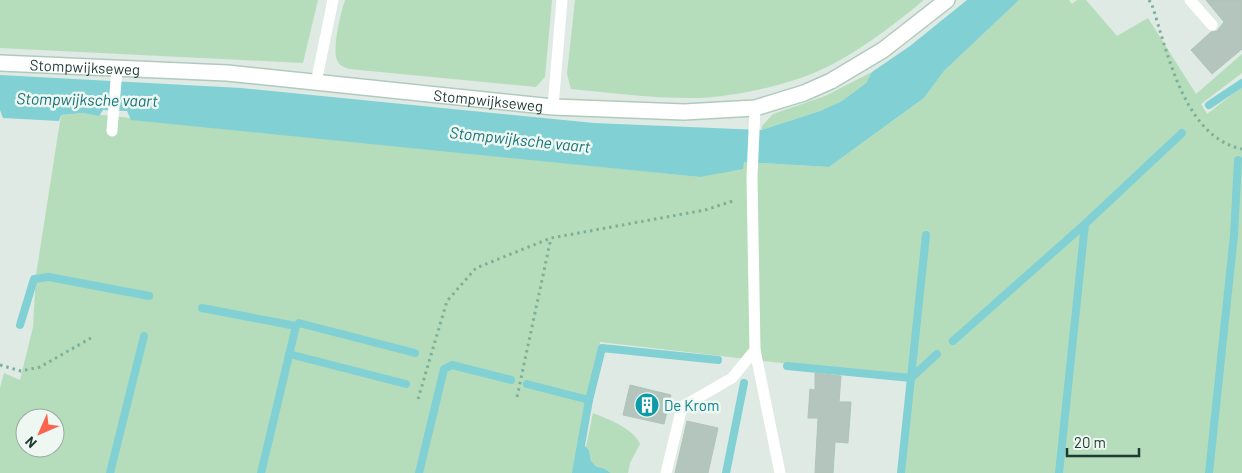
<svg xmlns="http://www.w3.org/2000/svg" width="1242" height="473" viewBox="0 0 1242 473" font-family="Barlow,sans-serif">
<rect width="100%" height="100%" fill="#deeae3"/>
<g fill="#b5ddbb" fill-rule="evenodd">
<polygon points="0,0 318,0 303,63 0,48"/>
<path d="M345 0H552L545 77 536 87 349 69C344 67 339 66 337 60 332 49 341 12 345 0Z"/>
<path d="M575 0H924C891 27 855 55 816 72 784 86 735 96 700 98 657 99 614 93 571 89L567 74Z"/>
<path d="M1019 0H1069L1072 4 1077 0H1086L1117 36 1148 18 1196 94 1242 54V73L1201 104 1207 114 1242 87V473H902L911 378 600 342 572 473H0V388L4 373 20 380 33 327 36 275 61 115 83 113 700 177 744 162 829 167 924 98 944 71ZM25 418H55V448H25Z"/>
<polygon points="872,72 866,83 842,101 820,111 761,130 762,126 773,114 825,96"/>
<path d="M593 413C608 419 633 428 640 444L630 463 628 473H611L603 468 597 467 591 461 589 450 586 447Z"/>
</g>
<g fill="#81d0d4">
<polygon points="967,0 1019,0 944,71 924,98 829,167 744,162 743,169 700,177 131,120 127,111 103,110 99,116 83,113 61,115 59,121 3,118 0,110 0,75 241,88 594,123 761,130 820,111 842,101 866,83 872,72 910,46"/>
<polygon points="581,442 589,450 591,461 597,467 603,468 611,473 576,473"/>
</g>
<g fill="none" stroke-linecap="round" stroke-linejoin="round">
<g stroke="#81d0d4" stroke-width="8">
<polyline points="1209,105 1242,83"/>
<polyline points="202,308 296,326 261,473"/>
<polyline points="20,325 34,279 49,277 149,296"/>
<polyline points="296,326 299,323 415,353"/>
<polyline points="953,341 1085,224 1182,133"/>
<polyline points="289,354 406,384"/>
<polyline points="787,366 911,378 937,354"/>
<polyline points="527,384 589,400"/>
<polyline points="110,473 144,336"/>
<polyline points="419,473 444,369 452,365 511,380"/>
<polyline points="576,473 589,400 602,348 718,360"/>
<polyline points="726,473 744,383"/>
<polyline points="901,473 926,235"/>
<polyline points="1059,473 1085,224"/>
<polyline points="1209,473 1234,235 1238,160"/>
</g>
</g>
<g fill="#b3c5bc" stroke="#b0c4b9">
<polygon points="1206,0 1242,0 1242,49 1212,74 1191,50 1211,32 1217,31 1224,22"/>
<polygon points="815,373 841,376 839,402 851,402 848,443 835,442 833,473 815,473 818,418 808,418 810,389 815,390"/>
<polygon points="630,385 671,395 664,424 623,415"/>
<polygon points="687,421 718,428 708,473 675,473"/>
</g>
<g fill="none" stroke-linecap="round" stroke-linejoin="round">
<defs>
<g id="secondary">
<path id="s1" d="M0 63 227 73 553 107 684 112 755 108 804 93 831 81 883 50 947 0"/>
</g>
</defs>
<use href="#secondary" stroke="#b0cbbe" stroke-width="18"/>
<g stroke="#7cb09a" stroke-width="3" stroke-dasharray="2.5 4" stroke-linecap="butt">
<path d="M1149 0 1152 5C1168 53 1184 137 1242 149"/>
<polyline points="0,365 21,371 40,367 91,338"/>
<polyline points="517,397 551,238"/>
<polyline points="418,399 447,301 476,268 551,238 705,210 736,200"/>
</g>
<g stroke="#fff" stroke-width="11">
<polyline points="1190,0 1212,25"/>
<polyline points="316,83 333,0"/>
<polyline points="553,107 562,0"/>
<polyline points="755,108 752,177 755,350 780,473"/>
<polyline points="112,131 117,68"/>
<polyline points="666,473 682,407 732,378 755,350"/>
</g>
<use href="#secondary" stroke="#fff" stroke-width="15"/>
</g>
<defs>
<symbol id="building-disc" viewBox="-11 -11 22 22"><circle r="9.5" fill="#0f9aa8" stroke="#eef7f1"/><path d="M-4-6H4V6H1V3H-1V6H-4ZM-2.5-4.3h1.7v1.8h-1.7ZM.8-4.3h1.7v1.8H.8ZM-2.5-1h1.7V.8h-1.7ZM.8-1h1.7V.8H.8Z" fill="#fff"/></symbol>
</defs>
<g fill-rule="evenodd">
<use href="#building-disc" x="633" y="391" width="28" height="28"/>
</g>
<g text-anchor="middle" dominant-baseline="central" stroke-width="5" stroke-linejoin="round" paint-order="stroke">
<g font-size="15" fill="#1e3b30" stroke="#eef7f1">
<text stroke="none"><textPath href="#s1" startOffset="85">Stompwijkseweg</textPath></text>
<text stroke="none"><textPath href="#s1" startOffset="490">Stompwijkseweg</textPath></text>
</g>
<g font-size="15" fill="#0d838f" stroke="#eef7f1" text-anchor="start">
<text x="664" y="405">De Krom</text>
</g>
<g font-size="16" font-style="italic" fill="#167479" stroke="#eef7f1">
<text transform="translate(87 99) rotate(1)">Stompwijksche vaart</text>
<text transform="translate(520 139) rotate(6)">Stompwijksche vaart</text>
</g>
</g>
<g transform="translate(40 433) rotate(225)"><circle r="24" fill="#eef7f1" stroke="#9baca4"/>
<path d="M0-4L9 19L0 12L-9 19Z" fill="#fa644c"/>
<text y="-8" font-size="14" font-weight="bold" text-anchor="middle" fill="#1e3b30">N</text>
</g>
<path d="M1067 448v8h72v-8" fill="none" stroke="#1e3b30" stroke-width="2.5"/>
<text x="1074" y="448" font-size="15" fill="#1e3b30" stroke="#eef7f1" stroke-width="4" paint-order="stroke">20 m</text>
</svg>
